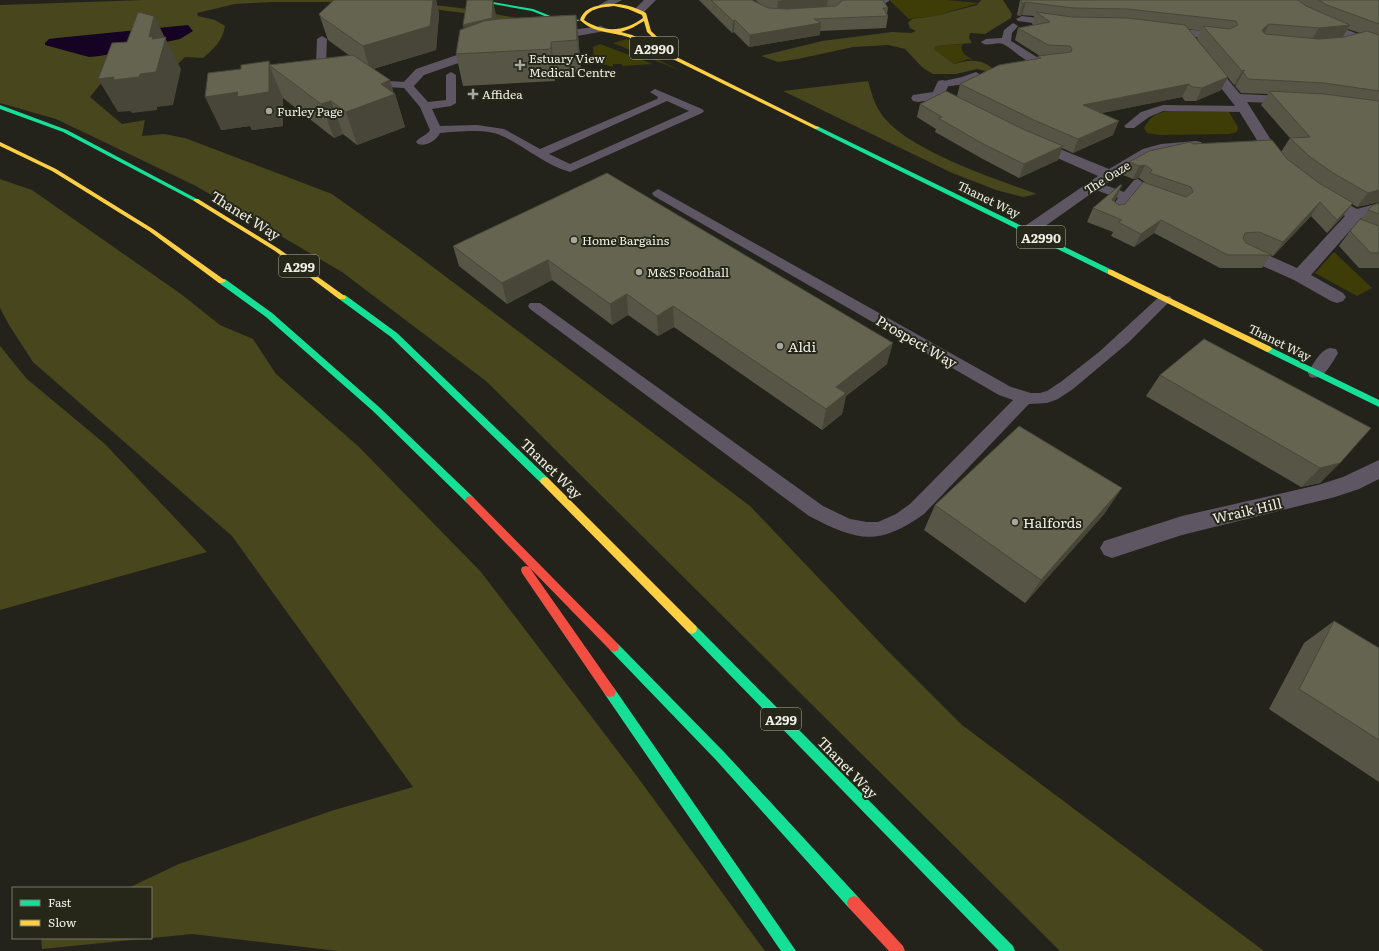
<svg xmlns="http://www.w3.org/2000/svg" width="1379" height="951" viewBox="0 0 1379 951" font-family="Literata,serif">
<rect width="100%" height="100%" fill="#23231c"/>
<g fill="#3f3d07">
<polygon points="889,0 947,0 979,3 935,16 909,19"/>
<polygon points="627,39 647,54 681,71 613,43"/>
<polygon points="600,44 653,64 623,66 621,64 613,64 613,67 594,62 593,47"/>
<polygon points="963,44 961,48 964,54 973,60 968,59 954,64 934,49 936,46"/>
<path d="M1169 111 1229 112 1238 127 1237 132 1229 134 1160 135 1147 133 1144 128C1151 116 1155 113 1169 111Z"/>
<polygon points="1334,252 1372,288 1357,296 1315,273"/>
</g>
<g fill="#47461c">
<path d="M144 0H392L468 9 528 20 516 24 464 13 400 5 344 2H272L235 4 197 13 198 16 215 20 225 26C223 40 214 49 203 58L185 57 177 65 106 77 90 97 122 124 145 120 142 136 164 134 185 138 332 194 409 249 750 506 886 649 962 725 1264 951H1060L486 381 342 272 196 186 56 119 0 103V5Z"/>
<path d="M981 0H1003L1012 14 1011 18 985 34 970 33 969 38 972 43 936 46 934 49 954 64C970 59 986 58 997 74L977 69 956 74H933L923 68 905 49 888 45 853 47 798 59 778 62 761 56 822 41 892 32 911 33 916 31 910 28 908 23 912 19 935 16 977 5Z"/>
<path d="M868 81C871 91 874 103 880 112 903 149 996 179 1037 194L1023 197 996 190 950 172 783 91Z"/>
<polygon points="0,179 32,190 181,294 220,325 253,339 276,374 359,447 481,572 636,775 765,951 338,951 192,934 42,949 41,938 151,938 151,888 128,888 179,864 331,811 413,787 232,536 33,362 9,325 0,308"/>
<polygon points="0,346 27,379 105,444 207,552 0,610"/>
</g>
<polygon fill="#160323" points="188,25 193,31 180,39 100,56 89,57 45,45 45,43 49,39 57,38"/>
<g fill="none" stroke-linecap="round" stroke-linejoin="round">
<g fill="#5e5763" fill-rule="evenodd">
<path d="M1013 23 1018 26 1012 33 1011 41 1040 59 1041 61 1040 63C1027 66 1014 49 1003 44 996 41 987 48 981 42L986 39 1002 38 1004 30Z"/>
<polygon points="322,36 327,39 326,63 340,76 341,78 340,80 332,80 316,64 317,39"/>
<path d="M451 72 456 75V103L451 106 432 109 440 126 477 125 504 129 540 149 657 99 658 97 650 92 655 89 702 109 704 111 702 113 570 172C544 165 525 146 502 136 486 128 458 132 440 133 436 141 426 147 418 144L416 142C420 136 427 136 430 130L420 107 404 88 367 86 362 83 367 80 407 82 411 83 428 102 446 100V75ZM667 101 689 111 570 164 549 154Z"/>
<path d="M976 72 981 75C973 85 955 85 943 87L938 84 939 82 962 77Z"/>
<polygon points="1163,105 1245,106 1251,109 1245,112 1163,111 1149,117 1134,128 1126,128 1124,126 1141,112"/>
<polygon points="1138,179 1144,183 1118,216 1113,217 1107,213 1118,198 1090,188 1088,185 1094,181 1124,192 1134,180"/>
<path d="M658 189 1011 387 1031 393H1040L1047 391 1062 381 1099 352 1160 296H1170L1172 299 1129 342 1073 389 1058 399 1047 403 1029 404 924 514C878 547 857 541 809 516L530 309 528 306 530 303H540L823 506 850 519 867 522H878L896 514 910 504 1013 400 999 395 654 196 652 193Z"/>
<path d="M1330 348 1336 349 1338 353C1331 364 1324 381 1310 377L1308 373C1313 364 1320 350 1330 348Z"/>
</g>
<g fill="#5e5763" fill-rule="evenodd">
<polygon points="608,0 622,0 609,7 601,7 599,5"/>
<polygon points="644,0 656,0 644,12 636,12 634,10"/>
<polygon points="878,0 889,0 889,1 884,4"/>
<path d="M1276 0H1288L1319 19 1379 42V50C1355 44 1290 19 1276 0Z"/>
<polygon points="1022,16 1062,21 1068,24 1062,27 1018,21 1016,19"/>
<polygon points="601,26 607,29 605,31 549,41 543,37 549,33"/>
<polygon points="1162,27 1224,33 1230,37 1224,41 1158,32 1156,30 1158,28"/>
<polygon points="486,45 490,46 492,49 490,52 424,75 412,88 407,89 401,85 416,69"/>
<polygon points="1206,57 1210,58 1240,94 1300,97 1302,100 1300,103 1295,104 1247,102 1273,143 1289,164 1287,167 1277,167 1260,145 1239,111 1200,61"/>
<polygon points="943,80 949,84 943,98 918,102 913,101 911,98 913,95 933,92 938,81"/>
<polygon points="1033,138 1109,169 1143,149 1161,144 1196,141 1201,142 1203,145 1201,148 1196,149 1162,152 1153,155 1099,188 1034,234 1028,236 1022,234 1020,231 1022,228 1098,176 1028,145 1026,142 1028,139"/>
<polygon points="1321,190 1357,209 1379,203 1379,213 1361,218 1311,275 1343,293 1346,297 1343,301 1337,303 1331,301 1294,280 1238,255 1236,251 1238,247 1244,246 1250,247 1297,268 1345,216 1316,198 1313,195 1316,192"/>
<polygon points="1379,460 1379,479 1359,489 1335,497 1182,535 1112,558 1104,555 1100,548 1104,541 1182,516 1318,485 1343,477"/>
</g>
<g fill="#16e098" fill-rule="evenodd">
<polygon points="471,0 481,0 533,9 553,17 580,20 578,21 552,19 532,11"/>
<polygon points="0,105 67,130 199,200 194,201 63,132 0,109"/>
<polygon points="817,126 1112,270 1114,272 1110,274 1108,274 815,129 815,127"/>
<polygon points="219,279 225,279 272,313 379,407 473,497 475,500 473,503 467,503 373,411 266,317 219,283"/>
<polygon points="339,295 345,295 397,333 548,478 550,481 548,484 542,484 391,337 339,299"/>
<polygon points="1268,346 1379,400 1379,407 1265,351 1264,349 1265,347"/>
<polygon points="692,624 696,626 1013,946 1015,951 999,951 688,632 687,629 688,626"/>
<polygon points="614,642 618,644 724,752 859,898 861,903 859,908 854,910 849,908 716,760 610,650 609,647 610,644"/>
<polygon points="610,687 614,688 796,951 781,951 606,696 604,692 606,688"/>
</g>
<g fill="#ffcf43" fill-rule="evenodd">
<path d="M606 4C620 3 633 6 646 13L651 31 671 50 667 51 647 32 644 21 632 28 621 32 632 35 820 128 815 129 628 37C612 32 593 33 580 20 584 8 595 6 606 4ZM614 6 628 9 642 15 643 18C625 32 603 33 584 20 588 8 603 7 614 6Z"/>
<polygon points="0,142 56,169 153,229 226,281 222,283 219,283 149,231 52,171 0,146"/>
<polygon points="194,199 198,199 279,249 346,297 345,299 339,299 275,251 194,201"/>
<polygon points="1108,270 1112,270 1271,347 1272,349 1268,352 1265,351 1108,274"/>
<polygon points="545,477 548,478 696,626 697,629 696,632 692,634 688,632 542,484 540,481 542,478"/>
</g>
<g fill="#f24e42" fill-rule="evenodd">
<polygon points="470,496 473,497 618,644 619,647 618,650 614,652 610,650 530,568 614,688 616,692 614,696 610,697 606,696 522,573 521,570 522,567 526,566 529,567 467,503 465,500 467,497"/>
<polygon points="854,896 859,898 903,946 905,951 889,951 849,908 847,903 849,898"/>
</g>
</g>
<g fill="#575646" fill-rule="evenodd">
<polygon points="334,0 436,0 439,14 436,50 373,69 390,80 393,92 395,94 405,127 357,145 343,134 334,138 283,98 283,126 252,130 250,126 221,130 241,69 350,56 328,40 319,14"/>
<polygon points="699,0 752,0 763,6 755,0 883,0 888,8 887,14 888,16 886,28 820,31 820,35 749,47 734,32 732,33"/>
<path d="M1020 0H1379V202L1357 207 1352 204 1343 216 1327 233 1311 216 1273 256 1271 255 1262 268H1220L1154 233 1134 247 1111 236 1113 232 1087 222 1093 208 1116 199 1114 201 1119 205 1125 204 1145 182 1139 178 1133 179 1123 175 1129 162 1193 144 1281 152 1290 138 1261 105 1268 94 1241 93 1235 86 1237 84 1234 85 1197 39 1201 31 1188 29 1228 77 1221 90 1196 101H1185L1182 97 1101 113 1113 135 1073 153 1062 148 1058 160 1019 178 981 158 935 132 936 129 917 117 920 104 957 96 960 84 1037 59 1038 56H1040L1015 40 1018 28 1033 25 1032 24 1034 16 1022 15 1019 16 1017 15ZM1348 29 1360 33 1343 37Z"/>
<polygon points="576,15 579,46 581,72 555,73 555,81 463,86 456,54 464,28 463,25 497,19"/>
<polygon points="607,173 887,364 846,396 842,414 822,430 674,327 658,336 628,315 612,325 552,280 507,304 459,266 453,246"/>
<polygon points="1379,203 1379,268 1359,268 1339,246 1350,231 1361,219 1368,210"/>
<polygon points="1160,375 1371,428 1320,483 1301,487 1146,396"/>
<polygon points="935,505 1105,513 1025,603 924,530"/>
<polygon points="1334,621 1379,648 1379,782 1269,709 1304,643"/>
</g>
<g fill="#474639">
<polygon points="433,0 436,0 439,14 436,50 370,70 363,46"/>
<polygon points="493,0 497,20 468,49 463,25"/>
<polygon points="785,0 828,0 827,7 777,12 778,1"/>
<polygon points="1026,2 1022,15 1019,16 1023,3"/>
<polygon points="576,15 579,46 581,72 577,40"/>
<polygon points="154,16 181,69 173,105 157,107 157,110 132,113 130,111 118,112 98,79 140,74"/>
<polygon points="735,20 734,32 732,33 733,21"/>
<polygon points="821,23 820,35 749,47 750,35"/>
<polygon points="1269,24 1262,38 1262,30"/>
<polygon points="1350,25 1342,38 1311,41 1319,28"/>
<polygon points="551,42 555,73 555,81 551,49"/>
<polygon points="269,61 272,67 269,65 283,98 283,126 252,130 250,126 221,130 205,97"/>
<polygon points="1245,70 1237,84 1234,85 1242,71"/>
<polygon points="1228,77 1221,90 1196,101 1202,88"/>
<polygon points="390,80 394,94 395,94 405,127 357,145 346,112 381,84"/>
<polygon points="1189,84 1182,97 1078,118 1083,105"/>
<polygon points="331,101 343,134 334,138 321,104"/>
<polygon points="1119,121 1113,135 1073,153 1078,139"/>
<polygon points="1063,146 1058,160 1019,178 1024,164"/>
<polygon points="1145,165 1139,178 1133,179 1139,166"/>
<polygon points="1122,185 1116,199 1106,213 1112,200"/>
<polygon points="1379,190 1379,202 1357,207 1368,193"/>
<polygon points="1320,202 1311,216 1273,256 1283,242"/>
<polygon points="1353,203 1343,216 1327,233 1337,220"/>
<polygon points="1161,220 1154,233 1134,247 1141,234"/>
<polygon points="548,260 552,280 507,304 502,283"/>
<polygon points="627,294 628,315 612,325 610,304"/>
<polygon points="673,306 674,327 658,336 657,316"/>
<polygon points="893,343 887,364 846,396 842,414 822,430 826,409 836,387"/>
<polygon points="1340,463 1320,483 1301,487 1320,468"/>
<polygon points="1122,488 1105,513 1025,603 1041,580"/>
</g>
<g fill="#656451" stroke="#474639">
<polygon points="334,0 433,0 430,26 363,46 321,17 319,14"/>
<polygon points="467,0 493,0 492,18 463,25"/>
<polygon points="711,0 752,0 768,8 787,9 836,6 842,1 841,0 883,0 888,8 883,8 888,16 814,19 821,23 750,35 735,20 733,21"/>
<polygon points="1021,0 1298,0 1306,6 1350,25 1319,28 1269,24 1262,30 1265,34 1319,39 1344,37 1367,31 1379,35 1379,91 1324,83 1248,79 1243,72 1245,70 1242,71 1203,26 1230,29 1238,25 1236,21 1128,9 1073,8 1026,2 1023,3 1021,2"/>
<polygon points="1319,0 1379,0 1379,24 1327,5"/>
<polygon points="138,12 154,16 149,37 153,36 152,39 166,37 156,72 140,74 139,77 113,80 114,77 98,79 112,43 127,42"/>
<polygon points="1036,12 1072,17 1128,18 1185,25 1228,77 1202,88 1192,87 1189,84 1083,105 1119,121 1078,139 1036,121 960,84 999,65 1041,58 1038,56 1071,52 1072,49 1070,46 1048,45 1018,28 1050,22"/>
<polygon points="576,15 577,40 551,42 551,49 456,54 460,30 484,21 499,19"/>
<polygon points="353,55 390,80 381,84 395,94 346,112 331,101 321,104 269,65"/>
<polygon points="269,61 269,92 237,97 238,92 205,97 208,73 241,69 241,65"/>
<polygon points="946,91 1025,130 1063,146 1024,164 985,145 938,118 942,117 920,104"/>
<polygon points="1269,91 1324,94 1379,101 1379,190 1368,193 1333,173 1309,156 1290,138 1310,137"/>
<polygon points="1272,140 1287,159 1319,183 1353,203 1337,220 1320,202 1283,242 1259,232 1245,233 1243,238 1246,243 1272,255 1228,255 1161,220 1141,234 1118,222 1122,220 1093,208 1120,185 1122,185 1112,200 1119,205 1125,204 1143,182 1186,197 1193,192 1191,187 1150,173 1152,170 1145,165 1139,166 1129,162 1149,151 1190,142 1193,144"/>
<polygon points="607,173 893,343 836,387 846,393 826,409 673,306 657,316 627,294 610,304 548,260 502,283 453,246"/>
<polygon points="1379,203 1379,214 1368,210 1373,205"/>
<polygon points="1360,219 1379,226 1379,253 1371,253 1350,231"/>
<polygon points="1204,339 1371,428 1340,463 1320,468 1160,375"/>
<polygon points="1019,426 1122,488 1041,580 935,505"/>
<polygon points="1334,621 1379,648 1379,740 1299,689"/>
</g>
<g fill="#a7a79f" stroke="#262619" stroke-width="1.5">
<path d="M518 59h4v4h4v4h-4v4h-4v-4h-4v-4h4z"/>
<path d="M471 88h4v4h4v4h-4v4h-4v-4h-4v-4h4z"/>
<circle cx="269" cy="111" r="4"/>
<circle cx="574" cy="240" r="4"/>
<circle cx="639" cy="272" r="4"/>
<circle cx="780" cy="346" r="4"/>
<circle cx="1015" cy="522" r="4"/>
</g>
<g text-anchor="middle" dominant-baseline="central" stroke-width="4" stroke-linejoin="round" paint-order="stroke">
<g font-size="12" fill="#eeeee6" stroke="#262619" text-anchor="start">
<text x="529" y="58">Estuary View<tspan x="529" dy="14">Medical Centre</tspan></text>
<text x="482" y="94">Affidea</text>
<text x="277" y="111">Furley Page</text>
<text x="582" y="240">Home Bargains</text>
<text x="647" y="272">M&amp;S Foodhall</text>
</g>
<g font-size="12" fill="#eeeee6" stroke="#262619">
<text transform="translate(1107 177) rotate(-32)">The Oaze</text>
<text transform="translate(989 199) rotate(26)">Thanet Way</text>
<text transform="translate(1280 342) rotate(26)">Thanet Way</text>
</g>
<g fill="#262619" stroke="#b2b2a8" stroke-width="1">
<rect x="630" y="37" width="48" height="22" rx="3"/>
<rect x="1017" y="226" width="48" height="22" rx="3"/>
<rect x="279" y="255" width="40" height="22" rx="3"/>
<rect x="761" y="708" width="40" height="22" rx="3"/>
</g>
<g font-size="13" font-weight="bold" fill="#eeeee6">
<text x="654" y="48">A2990</text>
<text x="1041" y="237">A2990</text>
<text x="299" y="266">A299</text>
<text x="781" y="719">A299</text>
</g>
<g font-size="14" fill="#eeeee6" stroke="#262619">
<text transform="translate(246 215) rotate(32)">Thanet Way</text>
<text transform="translate(917 341) rotate(30)">Prospect Way</text>
<text transform="translate(552 468) rotate(44)">Thanet Way</text>
<text transform="translate(1247 510) rotate(-13)">Wraik Hill</text>
<text transform="translate(848 767) rotate(46)">Thanet Way</text>
</g>
<g font-size="14" fill="#eeeee6" stroke="#262619" text-anchor="start">
<text x="788" y="346">Aldi</text>
<text x="1023" y="522">Halfords</text>
</g>
</g>
<rect x="12" y="887" width="140" height="52" fill="#262619" stroke="#76766b"/>
<rect x="20" y="900" width="20" height="6" fill="#16e098" stroke="#76766b"/>
<text x="48" y="907" font-size="12" fill="#eeeee6">Fast</text>
<rect x="20" y="920" width="20" height="6" fill="#ffcf43" stroke="#76766b"/>
<text x="48" y="927" font-size="12" fill="#eeeee6">Slow</text>
</svg>
